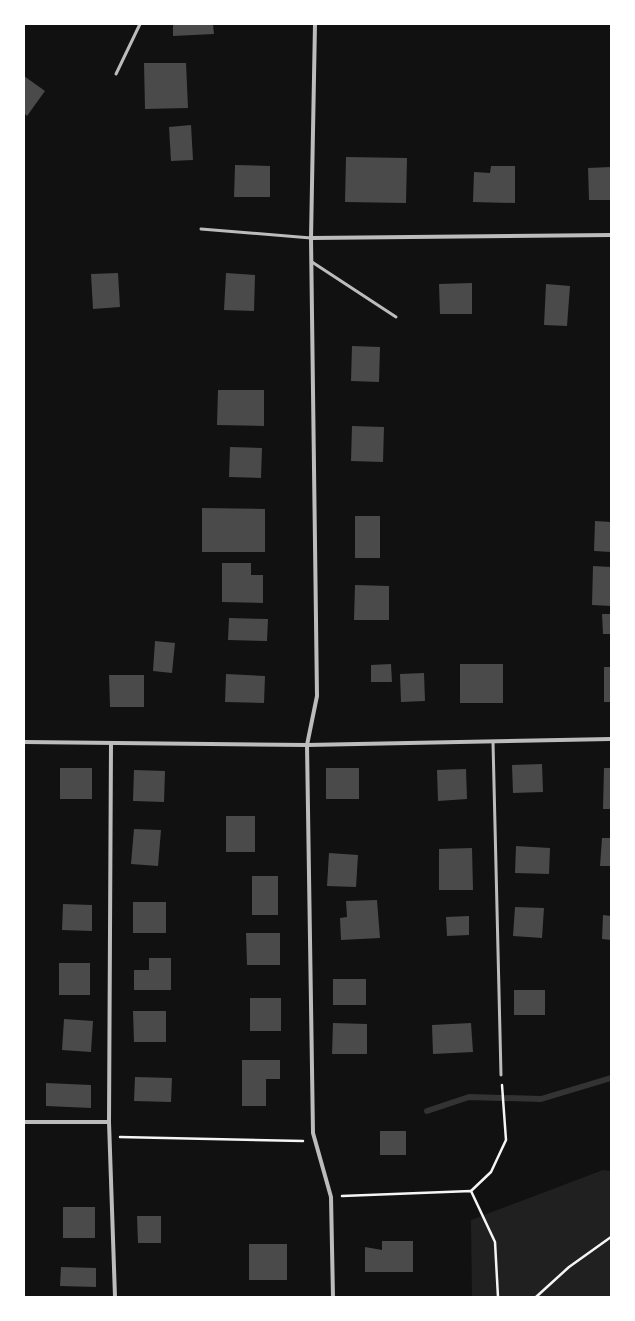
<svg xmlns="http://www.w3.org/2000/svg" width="635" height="1321" viewBox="0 0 635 1321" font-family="'Work Sans',sans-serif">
<rect width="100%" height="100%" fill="#111"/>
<polygon fill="#202020" points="603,1170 611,1171 611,1297 472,1297 471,1220"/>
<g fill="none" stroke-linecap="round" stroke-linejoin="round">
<polyline stroke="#333" stroke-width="6" points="427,1111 469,1097 541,1099 611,1078"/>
</g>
<g fill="#4a4a4a">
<polygon points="173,24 213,24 214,34 173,36"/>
<polygon points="144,63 186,63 188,108 145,109"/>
<polygon points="24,76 45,91 27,116 24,113"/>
<polygon points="191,125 193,160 171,161 169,127"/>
<polygon points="346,157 407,158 406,203 345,202"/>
<polygon points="235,165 270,166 270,197 234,197"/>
<polygon points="491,166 515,166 515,203 473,202 474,172 490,173"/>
<polygon points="611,167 611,200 589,200 588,168"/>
<polygon points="118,273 120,307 93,309 91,274"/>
<polygon points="226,273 255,275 254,311 224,310"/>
<polygon points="472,283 472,314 440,314 439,284"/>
<polygon points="546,284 570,286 567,326 544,325"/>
<polygon points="352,346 380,347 379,382 351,381"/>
<polygon points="218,390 264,390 264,426 217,425"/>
<polygon points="352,426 384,427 383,462 351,461"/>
<polygon points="230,447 262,448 261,478 229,477"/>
<polygon points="202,508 265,509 265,552 202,552"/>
<rect x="355" y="516" width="25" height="42"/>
<polygon points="595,521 611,522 611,552 594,551"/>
<polygon points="222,563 251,563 251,575 263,575 263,603 222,602"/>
<polygon points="593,566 611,567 611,606 592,605"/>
<polygon points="355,585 389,586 389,620 354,620"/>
<polygon points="602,614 611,614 611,634 603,634"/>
<polygon points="229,618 268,619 267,641 228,640"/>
<polygon points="155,641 175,643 172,673 153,671"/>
<polygon points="391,664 392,682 371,682 371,665"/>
<rect x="460" y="664" width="43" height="39"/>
<rect x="604" y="667" width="7" height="35"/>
<polygon points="424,673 425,701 401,702 400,674"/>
<polygon points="226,674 265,676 264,703 225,702"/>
<polygon points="109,675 144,675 144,707 110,707"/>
<polygon points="542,764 543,792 513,793 512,765"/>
<rect x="60" y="768" width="32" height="31"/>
<rect x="326" y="768" width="33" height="31"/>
<polygon points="604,768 611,768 611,809 603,809"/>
<polygon points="466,769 467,799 438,801 437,770"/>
<polygon points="134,770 165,771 164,802 133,801"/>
<rect x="226" y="816" width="29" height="36"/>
<polygon points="134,829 161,830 158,866 131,864"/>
<polygon points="602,838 611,838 611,866 600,866"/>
<polygon points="516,846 550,848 549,874 515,873"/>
<polygon points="472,848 473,890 439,890 439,849"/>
<polygon points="329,853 358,855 356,887 327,886"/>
<rect x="252" y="876" width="26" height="39"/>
<polygon points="377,900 380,938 341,940 340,918 347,917 346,901"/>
<rect x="133" y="902" width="33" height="31"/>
<polygon points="63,904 92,905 92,931 62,930"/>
<polygon points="515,907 544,908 542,938 513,936"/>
<polygon points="603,915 611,916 611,940 602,939"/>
<polygon points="469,916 469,935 447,936 446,917"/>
<polygon points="246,933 280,933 280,965 247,965"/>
<polygon points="149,958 171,958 171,990 134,990 134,970 149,970"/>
<rect x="59" y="963" width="31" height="32"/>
<rect x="333" y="979" width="33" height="26"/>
<rect x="514" y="990" width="31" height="25"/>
<rect x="250" y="998" width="31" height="33"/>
<polygon points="133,1011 166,1011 166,1042 134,1042"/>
<polygon points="64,1019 93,1021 91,1052 62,1050"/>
<polygon points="333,1023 367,1024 367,1054 332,1054"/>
<polygon points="471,1023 473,1052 433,1054 432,1025"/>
<polygon points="242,1060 280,1060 280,1079 266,1079 266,1106 242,1106"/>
<polygon points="135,1077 172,1078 171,1102 134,1101"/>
<polygon points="46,1083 91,1085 91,1108 46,1106"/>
<rect x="380" y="1131" width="26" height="24"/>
<rect x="63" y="1207" width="32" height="31"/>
<polygon points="137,1216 161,1216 161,1243 138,1243"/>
<polygon points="382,1241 413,1241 413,1272 365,1272 365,1247 382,1250"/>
<rect x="249" y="1244" width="38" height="36"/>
<polygon points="61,1267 96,1268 96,1287 60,1286"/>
</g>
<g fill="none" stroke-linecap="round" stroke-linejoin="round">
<g stroke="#f5f5f5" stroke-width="2.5">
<polyline points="120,1137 303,1141"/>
<polyline points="471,1191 491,1172 506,1140 502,1085"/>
<polyline points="342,1196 471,1191 495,1242 498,1297"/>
<polyline points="536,1297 569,1267 611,1237"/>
</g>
<g stroke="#bcbcbc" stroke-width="3">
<polyline points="116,74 140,24"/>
<polyline points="201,229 311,238"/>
<polyline points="312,262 396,317"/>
<polyline points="493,742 501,1075"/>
</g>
<g stroke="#bcbcbc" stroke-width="4">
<polyline points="315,24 311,238 317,696 307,745 313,1133 331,1197 333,1297"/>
<polyline points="311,238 611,235"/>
<polyline points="24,742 307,745 611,739"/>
<polyline points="111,744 109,1122 115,1297"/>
<polyline points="24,1122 109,1122"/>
</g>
</g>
<rect width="635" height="1321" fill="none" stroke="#ffffff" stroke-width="50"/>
</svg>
